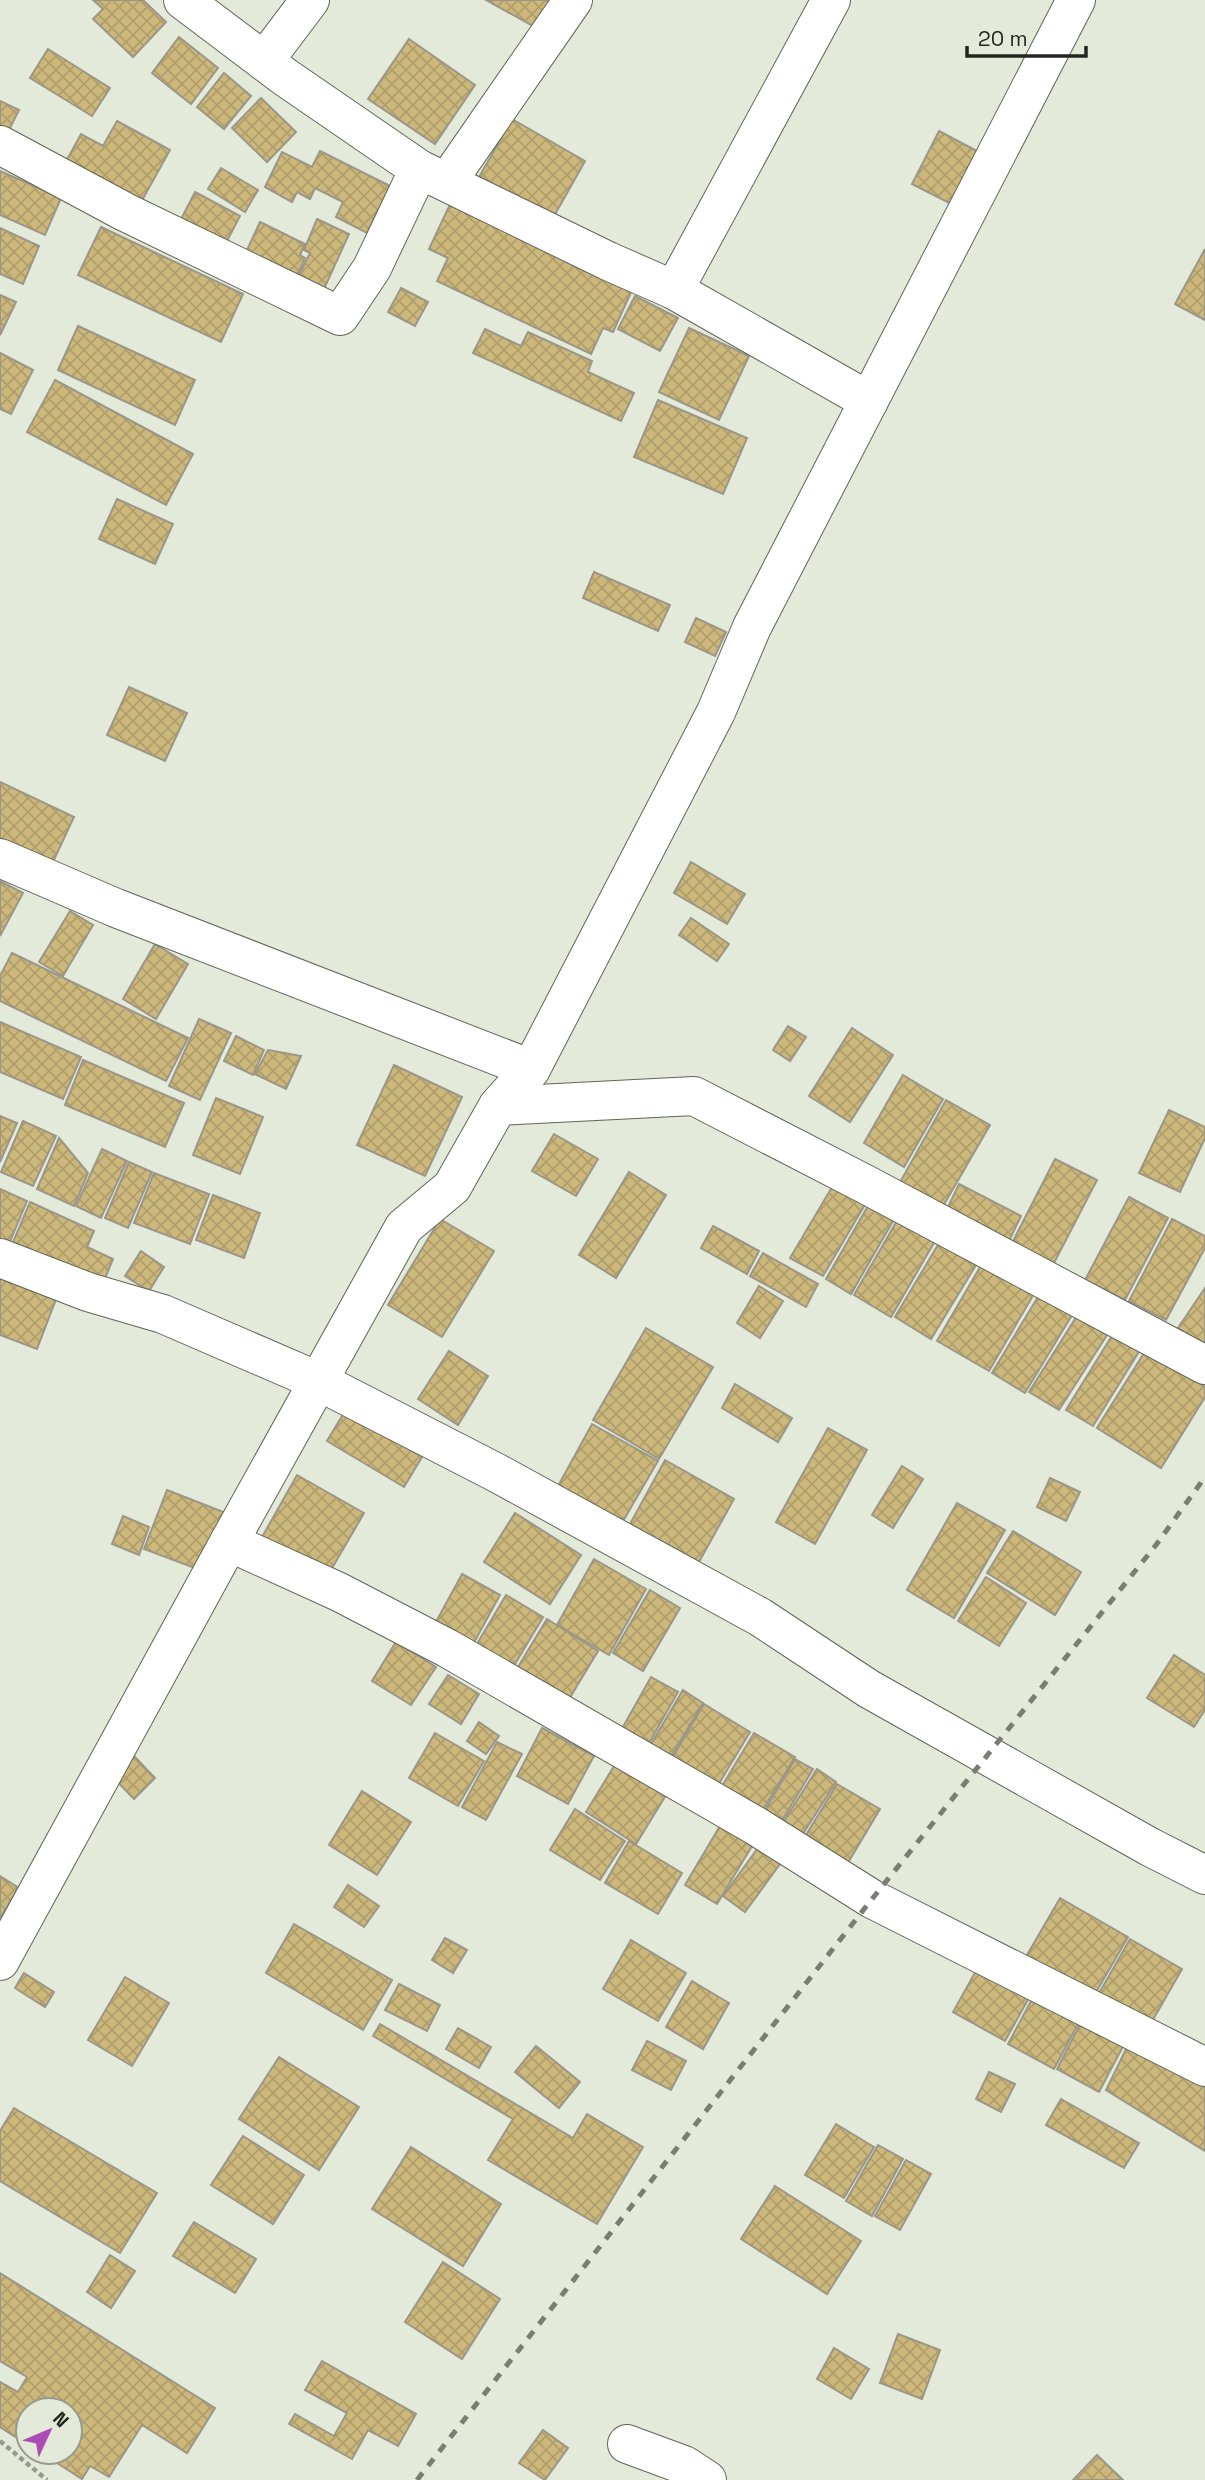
<svg xmlns="http://www.w3.org/2000/svg" width="1205" height="2480" viewBox="0 0 1205 2480" font-family="'Space Grotesk',sans-serif">
<defs>
<pattern id="building-cross-hatch" width="8" height="8" patternUnits="userSpaceOnUse" patternTransform="scale(1.75)"><rect width="8" height="8" fill="#cdb87b"/><path d="M0 0l8 8M0 8l8-8" fill="none" stroke="#b09e6a"/></pattern>
</defs>
<rect width="100%" height="100%" fill="#e4eada"/>
<g fill="url(#building-cross-hatch)" stroke="#9b9687" stroke-width="2">
<polygon points="93,0 143,0 166,22 133,57 93,19 103,9"/>
<polygon points="486,0 557,0 540,30"/>
<polygon points="179,37 218,68 191,104 152,73"/>
<polygon points="409,39 475,85 435,144 368,99"/>
<polygon points="48,49 110,88 92,116 30,78"/>
<polygon points="224,73 251,96 224,129 197,107"/>
<polygon points="261,98 296,132 267,162 232,128"/>
<polygon points="0,101 19,110 9,130 0,126"/>
<polygon points="512,119 585,161 553,218 479,177"/>
<polygon points="117,121 170,150 139,206 64,165 81,134 103,146"/>
<polygon points="939,131 990,158 963,210 912,184"/>
<polygon points="320,151 390,186 367,233 336,217 343,202 315,188 310,199 297,192 292,202 265,187 282,152 312,167"/>
<polygon points="221,168 258,190 245,212 208,189"/>
<polygon points="0,171 61,198 45,235 0,215"/>
<polygon points="195,192 240,216 225,245 180,221"/>
<polygon points="451,202 633,288 613,332 603,328 591,354 437,281 448,258 429,249"/>
<polygon points="317,219 349,234 324,289 298,277 310,253 304,250"/>
<polygon points="260,222 305,244 300,255 305,258 291,289 240,265"/>
<polygon points="101,227 243,294 221,342 78,275"/>
<polygon points="0,228 39,246 23,284 0,274"/>
<polygon points="1205,249 1205,320 1175,304"/>
<polygon points="401,288 428,302 415,326 388,312"/>
<polygon points="0,295 16,302 0,335"/>
<polygon points="635,296 678,318 660,351 618,329"/>
<polygon points="78,326 195,380 175,425 58,370"/>
<polygon points="689,328 749,356 719,420 659,392"/>
<polygon points="485,329 521,346 528,332 592,361 588,372 634,393 621,421 473,353"/>
<polygon points="0,353 33,370 11,414 0,409"/>
<polygon points="55,380 193,454 166,505 27,432"/>
<polygon points="658,400 747,438 723,494 634,457"/>
<polygon points="117,499 173,524 155,564 99,539"/>
<polygon points="594,572 670,605 658,631 583,598"/>
<polygon points="696,618 726,632 715,656 685,642"/>
<polygon points="129,687 187,713 165,761 107,735"/>
<polygon points="0,782 74,817 52,864 0,840"/>
<polygon points="691,862 745,894 727,924 674,893"/>
<polygon points="0,881 23,893 0,936"/>
<polygon points="70,911 93,925 63,976 39,962"/>
<polygon points="691,918 729,944 717,961 679,935"/>
<polygon points="155,944 188,964 156,1019 123,999"/>
<polygon points="12,953 188,1038 166,1081 0,1001 0,976"/>
<polygon points="199,1019 231,1033 200,1100 169,1086"/>
<polygon points="0,1022 81,1057 63,1099 0,1072"/>
<polygon points="788,1026 806,1037 790,1061 773,1050"/>
<polygon points="852,1028 893,1055 850,1122 809,1096"/>
<polygon points="236,1036 264,1050 253,1075 224,1061"/>
<polygon points="268,1050 301,1056 286,1089 255,1074"/>
<polygon points="83,1060 184,1103 165,1147 65,1105"/>
<polygon points="394,1065 462,1097 425,1176 357,1145"/>
<polygon points="903,1075 943,1099 904,1167 864,1143"/>
<polygon points="216,1098 263,1117 240,1174 193,1155"/>
<polygon points="946,1100 990,1125 942,1208 899,1184"/>
<polygon points="1169,1110 1205,1127 1205,1138 1180,1192 1139,1173"/>
<polygon points="0,1116 17,1123 0,1162"/>
<polygon points="23,1121 56,1136 33,1186 1,1172"/>
<polygon points="554,1134 598,1159 576,1196 532,1171"/>
<polygon points="59,1138 88,1173 74,1206 37,1189"/>
<polygon points="102,1149 127,1161 101,1218 76,1206"/>
<polygon points="1055,1159 1097,1180 1053,1265 1012,1243"/>
<polygon points="129,1162 152,1172 128,1228 105,1218"/>
<polygon points="629,1172 666,1195 616,1278 579,1255"/>
<polygon points="154,1173 209,1194 190,1244 134,1223"/>
<polygon points="835,1182 867,1201 823,1276 790,1258"/>
<polygon points="959,1184 1021,1216 1008,1243 946,1211"/>
<polygon points="0,1189 27,1201 6,1251 0,1248"/>
<polygon points="213,1195 260,1213 244,1258 196,1240"/>
<polygon points="1129,1197 1168,1218 1125,1300 1085,1280"/>
<polygon points="30,1202 94,1231 87,1247 113,1259 104,1281 13,1242"/>
<polygon points="868,1206 893,1221 851,1294 826,1279"/>
<polygon points="440,1219 494,1251 442,1337 388,1305"/>
<polygon points="898,1219 935,1241 891,1317 854,1295"/>
<polygon points="1172,1219 1205,1236 1205,1248 1166,1320 1129,1301"/>
<polygon points="713,1226 759,1251 747,1274 701,1248"/>
<polygon points="939,1243 976,1265 931,1339 895,1317"/>
<polygon points="141,1251 164,1267 149,1291 125,1276"/>
<polygon points="763,1253 818,1284 806,1307 750,1276"/>
<polygon points="983,1262 1035,1292 989,1371 937,1341"/>
<polygon points="0,1272 58,1294 37,1349 0,1335"/>
<polygon points="759,1286 783,1301 760,1338 737,1323"/>
<polygon points="1205,1288 1205,1345 1178,1328"/>
<polygon points="1039,1295 1072,1315 1025,1393 992,1373"/>
<polygon points="1077,1316 1107,1335 1059,1410 1029,1392"/>
<polygon points="646,1328 713,1367 659,1459 593,1420"/>
<polygon points="1113,1334 1140,1350 1093,1426 1066,1410"/>
<polygon points="1146,1350 1205,1387 1205,1397 1161,1468 1097,1428"/>
<polygon points="449,1351 488,1376 458,1425 418,1399"/>
<polygon points="735,1384 792,1418 778,1442 722,1408"/>
<polygon points="345,1411 422,1457 404,1487 327,1441"/>
<polygon points="592,1424 658,1461 622,1523 558,1486"/>
<polygon points="828,1428 867,1450 815,1544 776,1522"/>
<polygon points="665,1460 734,1499 699,1562 630,1524"/>
<polygon points="902,1466 923,1479 893,1528 872,1515"/>
<polygon points="297,1475 364,1513 327,1577 261,1539"/>
<polygon points="1050,1478 1080,1492 1066,1521 1037,1507"/>
<polygon points="167,1490 231,1515 208,1573 144,1549"/>
<polygon points="957,1503 1005,1530 954,1618 907,1590"/>
<polygon points="515,1513 581,1555 550,1604 484,1562"/>
<polygon points="123,1516 149,1527 139,1555 112,1544"/>
<polygon points="1013,1531 1081,1572 1055,1615 987,1573"/>
<polygon points="594,1559 646,1589 609,1655 557,1625"/>
<polygon points="462,1574 500,1595 470,1650 432,1629"/>
<polygon points="986,1577 1026,1603 999,1646 958,1621"/>
<polygon points="650,1590 680,1608 643,1671 613,1653"/>
<polygon points="506,1595 543,1617 508,1676 471,1654"/>
<polygon points="547,1619 598,1651 563,1709 512,1677"/>
<polygon points="396,1642 436,1667 411,1705 372,1681"/>
<polygon points="1174,1655 1205,1675 1205,1710 1194,1727 1147,1698"/>
<polygon points="448,1675 479,1694 461,1724 429,1704"/>
<polygon points="651,1677 678,1692 643,1754 616,1739"/>
<polygon points="683,1690 703,1703 664,1768 644,1756"/>
<polygon points="704,1704 750,1732 714,1792 668,1765"/>
<polygon points="479,1722 499,1736 486,1754 467,1741"/>
<polygon points="542,1728 594,1756 568,1804 517,1776"/>
<polygon points="435,1733 484,1761 458,1806 409,1778"/>
<polygon points="754,1733 795,1757 759,1816 719,1791"/>
<polygon points="497,1742 522,1754 486,1820 462,1807"/>
<polygon points="135,1757 155,1778 134,1799 113,1777"/>
<polygon points="795,1759 813,1769 777,1829 760,1819"/>
<polygon points="616,1763 666,1795 636,1844 586,1812"/>
<polygon points="817,1769 836,1782 799,1840 780,1827"/>
<polygon points="837,1784 880,1809 846,1866 803,1840"/>
<polygon points="362,1791 411,1822 377,1875 329,1845"/>
<polygon points="575,1809 625,1841 600,1880 550,1850"/>
<polygon points="720,1826 752,1846 717,1904 685,1885"/>
<polygon points="629,1841 682,1873 658,1914 605,1883"/>
<polygon points="758,1848 780,1864 745,1912 723,1896"/>
<polygon points="0,1876 19,1888 0,1918"/>
<polygon points="348,1885 379,1906 364,1927 334,1907"/>
<polygon points="1060,1898 1128,1937 1091,2001 1023,1962"/>
<polygon points="294,1924 392,1980 363,2030 266,1973"/>
<polygon points="445,1938 467,1950 453,1973 432,1960"/>
<polygon points="1130,1939 1182,1969 1146,2032 1094,2002"/>
<polygon points="631,1940 686,1973 658,2021 603,1989"/>
<polygon points="982,1960 1034,1989 1005,2041 953,2012"/>
<polygon points="24,1973 54,1992 45,2007 15,1988"/>
<polygon points="125,1977 169,2003 132,2066 88,2040"/>
<polygon points="692,1981 729,2003 703,2049 666,2027"/>
<polygon points="399,1984 440,2005 427,2031 385,2010"/>
<polygon points="1038,1988 1084,2013 1054,2069 1008,2044"/>
<polygon points="1086,2013 1129,2035 1099,2092 1057,2069"/>
<polygon points="380,2024 573,2138 587,2114 643,2147 597,2224 488,2160 513,2119 373,2036"/>
<polygon points="458,2028 491,2047 479,2068 446,2049"/>
<polygon points="1132,2037 1205,2078 1205,2151 1106,2090"/>
<polygon points="647,2041 686,2061 671,2090 632,2070"/>
<polygon points="536,2046 580,2082 559,2108 515,2072"/>
<polygon points="279,2057 359,2107 319,2170 239,2119"/>
<polygon points="989,2072 1015,2084 1001,2112 976,2099"/>
<polygon points="1061,2099 1139,2143 1124,2168 1046,2125"/>
<polygon points="14,2108 157,2193 120,2253 0,2181 0,2131"/>
<polygon points="836,2124 874,2147 844,2198 805,2175"/>
<polygon points="243,2136 304,2175 273,2224 211,2185"/>
<polygon points="878,2145 903,2159 872,2216 846,2201"/>
<polygon points="411,2147 501,2204 463,2266 372,2209"/>
<polygon points="906,2160 931,2174 900,2230 875,2216"/>
<polygon points="775,2186 861,2241 827,2294 741,2239"/>
<polygon points="194,2222 256,2259 235,2293 173,2256"/>
<polygon points="110,2255 135,2271 111,2308 87,2292"/>
<polygon points="443,2262 500,2299 462,2359 405,2322"/>
<polygon points="0,2273 215,2408 187,2453 142,2425 109,2477 90,2466 82,2479 40,2452 70,2452 70,2410 28,2410 28,2445 0,2427 0,2382 18,2392 27,2377 0,2361"/>
<polygon points="898,2334 940,2350 922,2399 880,2383"/>
<polygon points="834,2348 869,2369 851,2399 817,2379"/>
<polygon points="322,2361 416,2414 398,2446 368,2430 352,2459 289,2424 295,2414 334,2436 347,2413 305,2390"/>
<polygon points="543,2430 568,2448 545,2480 519,2463"/>
<polygon points="1097,2455 1123,2480 1073,2480"/>
</g>
<g fill="none" stroke-linecap="round" stroke-linejoin="round">
<defs>
<g id="minor">
<polyline points="183,0 285,77 419,169 608,261 674,290 831,0"/>
<polyline points="264,61 310,0"/>
<polyline points="0,145 125,212 340,316 372,268 419,169"/>
<polyline points="447,182 573,0"/>
<polyline points="674,290 869,401"/>
<polyline points="0,858 116,908 531,1069 498,1106 694,1096 865,1184 1205,1365"/>
<polyline points="531,1069 716,712 752,627 1076,0"/>
<polyline points="0,1258 88,1292 163,1314 318,1381 497,1473 760,1617 869,1689 1150,1847 1205,1875"/>
<polyline points="229,1542 339,1592 447,1648 756,1826 872,1899 1205,2067"/>
<polyline points="0,1961 229,1542 404,1227 452,1187 498,1106"/>
<polyline points="627,2444 684,2465 707,2480"/>
</g>
</defs>
<use href="#minor" stroke="#606557" stroke-width="40"/>
<polyline stroke="#959a8e" stroke-width="4.5" stroke-dasharray="5 3.5" stroke-linecap="butt" points="0,2441 47,2480"/>
<use href="#minor" stroke="#fff" stroke-width="38"/>
<polyline stroke="#797d72" stroke-width="5" stroke-dasharray="9 9" stroke-linecap="butt" points="417,2480 872,1899 1156,1545 1205,1477"/>
</g>
<g transform="translate(49 2431) rotate(46)"><circle r="33" fill="#e4eada" stroke="#979b8f" stroke-width="2"/>
<path d="M0-5L12 26L0 18L-12 26Z" fill="#ad4cb4"/>
<text y="-10" font-size="19" font-weight="bold" text-anchor="middle" fill="#23251f">N</text>
</g>
<path d="M967 46v10h119v-10" fill="none" stroke="#23251f" stroke-width="3.5"/>
<text x="978" y="46" font-size="21" fill="#23251f" stroke="#e4eada" stroke-width="5" paint-order="stroke">20 m</text>
</svg>
